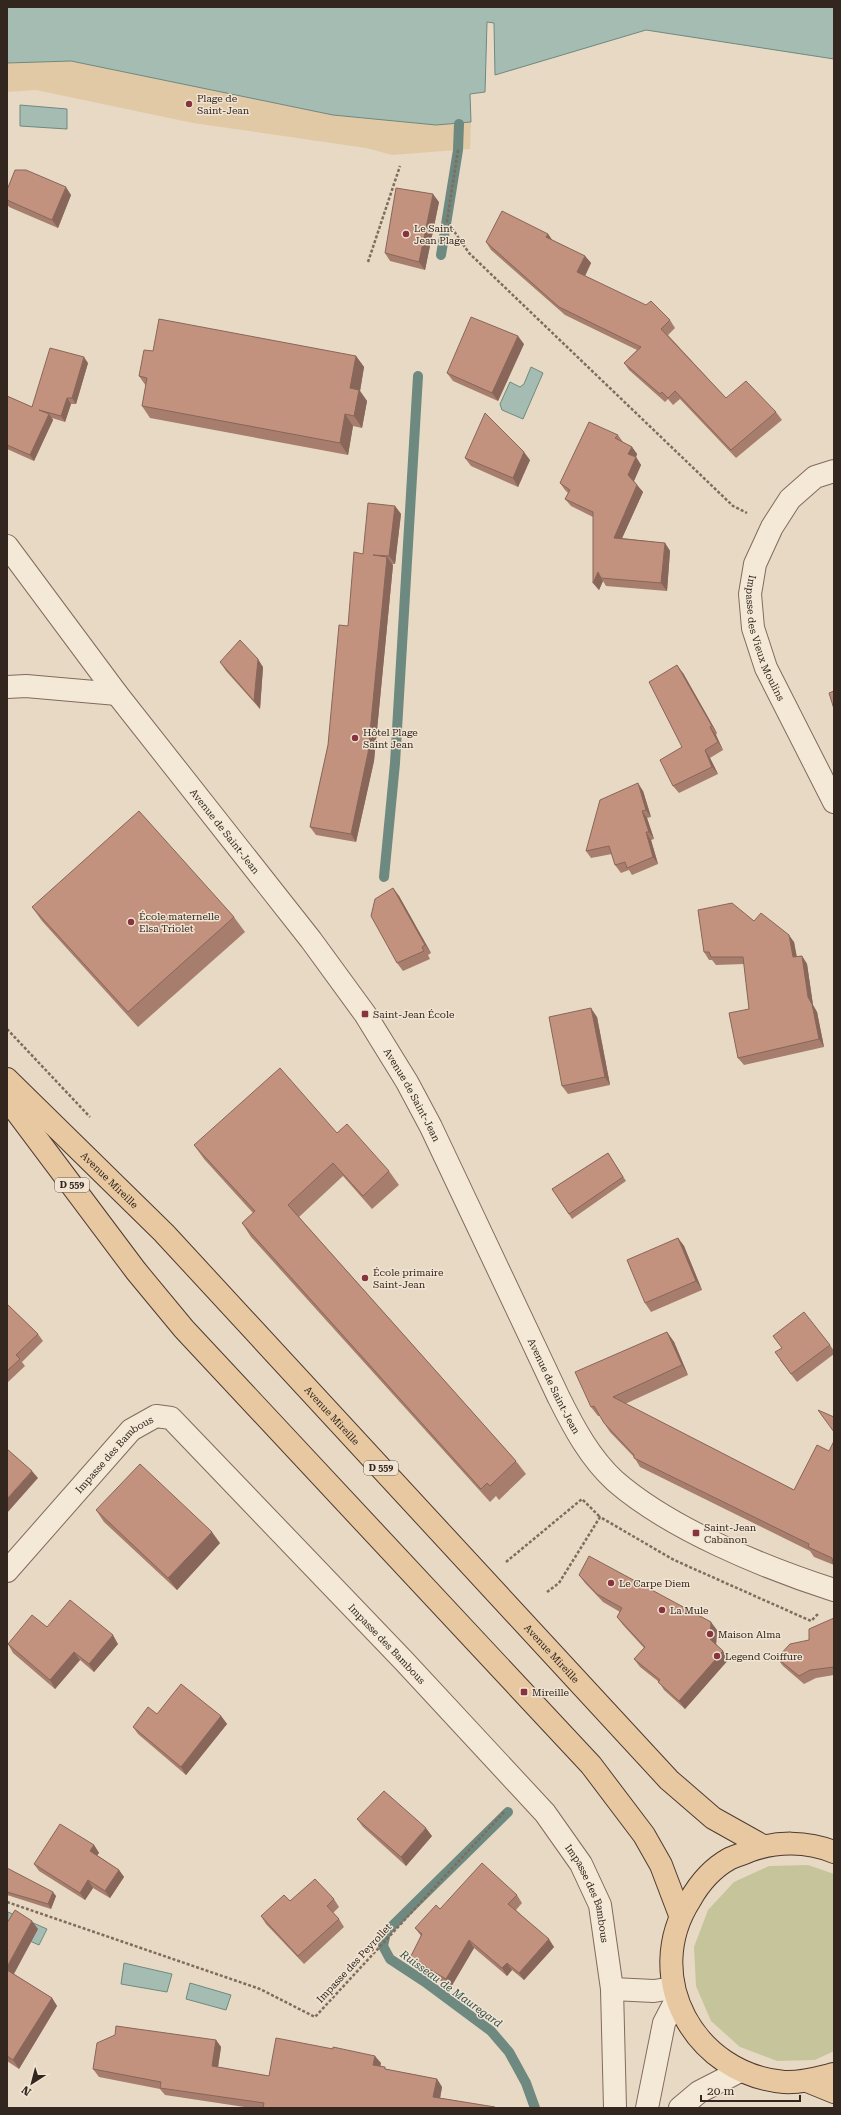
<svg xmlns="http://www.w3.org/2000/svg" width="841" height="2115" viewBox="0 0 841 2115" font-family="'Roboto Serif',serif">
<rect width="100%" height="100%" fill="#e8d9c4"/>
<polygon fill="#c5c49a" points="808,1865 834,1874 834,2051 815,2060 777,2061 740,2047 711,2021 696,1986 694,1947 708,1910 734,1882 769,1866"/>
<polygon fill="#e1c9a5" points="71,61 333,115 459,124 471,122 470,149 392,155 366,148 193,123 36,90 7,92 7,63"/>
<g fill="#a5bcb3" stroke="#6e897f">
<polygon points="7,7 834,7 834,59 646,30 495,75 494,23 487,22 485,92 470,94 471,122 436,125 333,115 71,61 7,63"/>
<polygon points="20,105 67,109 67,129 20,126"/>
<polygon points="531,367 543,373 523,419 502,410 500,404 510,382 520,387 524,384"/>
<polygon points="8,1912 47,1929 39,1945 7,1931"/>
<polygon points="124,1963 172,1974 167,1992 121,1984"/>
<polygon points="190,1983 231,1995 226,2010 186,1999"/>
</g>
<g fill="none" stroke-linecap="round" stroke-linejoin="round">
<g stroke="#6e897f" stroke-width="10">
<polyline points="441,255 458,150 459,124"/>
<polyline points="384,877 395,763 418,376"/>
<polyline points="508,1812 386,1932 383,1946 390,1959 425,1982 491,2031 509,2052 526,2083 535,2108"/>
</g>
<defs>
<g id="minor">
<path id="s1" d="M834 471 815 477 790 499 772 527 755 564 750 594 753 628 766 668 834 802"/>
<path id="s2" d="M7 546 117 694 311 940 365 1014 407 1082 431 1127 559 1398C574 1428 590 1458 615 1481 670 1529 765 1568 834 1590"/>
<polyline points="7,687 26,686 117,694"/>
<path id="s3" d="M7 1571 131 1430 156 1416 171 1418 404 1661 545 1813 581 1864 600 1905 612 1989 615 2108"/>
<polyline points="612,1989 654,1991 673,1988"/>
<polyline points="647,2108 664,2023 676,2000"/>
<polyline points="680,2108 699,2092 740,2071"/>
</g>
<g id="major">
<path id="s4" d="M7 1079 164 1233 669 1780 713 1818 763 1846"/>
<polyline points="7,1099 136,1271 184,1329 591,1765 644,1835 661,1865 680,1915"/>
<path d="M834 1852C807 1841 776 1841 749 1851 743 1854 735 1856 729 1859 713 1868 699 1884 690 1900 641 1977 694 2074 784 2082 801 2083 818 2078 834 2074"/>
<polyline points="807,2081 834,2092"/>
</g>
</defs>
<use href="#minor" stroke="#816b5d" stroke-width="24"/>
<use href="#major" stroke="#4f3b31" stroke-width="24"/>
<g stroke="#816b5d" stroke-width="2.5" stroke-dasharray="3 2" stroke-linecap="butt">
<polyline points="458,150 447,221 469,253 733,506 747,513"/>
<polyline points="368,262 400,166"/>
<polyline points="7,1029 90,1117"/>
<polyline points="506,1562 582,1499 600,1517"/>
<polyline points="547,1592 559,1583 600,1517 674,1560 811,1621 818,1614"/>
<polyline points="7,1902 260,1989 315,2017 505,1811"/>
</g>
<use href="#minor" stroke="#f4e8d6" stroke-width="22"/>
<use href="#major" stroke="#e7c8a0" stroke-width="22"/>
</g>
<g fill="#a77e6d">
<polygon points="7,190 71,195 58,228 9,207 7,204"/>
<polygon points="439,202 425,270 390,261 385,253"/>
<polygon points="548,234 552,240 585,256 591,263 585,276 670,320 675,328 668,335 726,398 776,412 782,420 736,458 680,399 673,405 668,399 665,402 629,370 624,363 637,350 565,315 491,250 486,242"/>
<polygon points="524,344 498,401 453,381 447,373"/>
<polygon points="153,351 356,356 364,367 360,391 367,401 362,428 353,426 348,455 150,418 142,406 146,386 139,376"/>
<polygon points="88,363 76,404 71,404 65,422 52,418 53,420 34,461 7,449 7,396 32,407"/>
<polygon points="618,435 623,442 632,447 637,454 636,457 641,465 634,481 637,485 643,492 622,538 665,543 670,551 667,591 606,586 603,581 599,590 593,583 593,517 571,506 565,499 568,493 565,490 560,483"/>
<polygon points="465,458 530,460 518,487 471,466"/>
<polygon points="395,506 401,514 395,564 391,564 393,565 374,761 356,842 316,835 310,827 328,745 348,626 363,554"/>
<polygon points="220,662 263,667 260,709 226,671"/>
<polygon points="683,673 717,733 716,735 723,750 710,758 718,774 679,793 673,786 682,747"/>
<polygon points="643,791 651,817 647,818 654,839 651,840 658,864 632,875 629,870 621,873 615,865 612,854 591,858 586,851"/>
<polygon points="393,888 399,896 431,953 428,955 430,959 403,971 397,963"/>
<polygon points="32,907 234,917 245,932 138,1027 42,921"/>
<polygon points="754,921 794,942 797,957 802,956 807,964 813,1005 817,1012 824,1047 744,1065 738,1058 749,1009 744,964 716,965 712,960 709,960 704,952"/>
<polygon points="597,1017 610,1085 568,1094 562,1086"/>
<polygon points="337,1133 389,1171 399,1185 372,1209 343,1176 299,1217 516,1461 526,1474 499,1500 496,1496 490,1502 251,1237 242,1223 253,1213 204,1159 194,1145"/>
<polygon points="608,1153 626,1181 572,1219 552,1189"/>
<polygon points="678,1238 684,1246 702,1290 651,1312 645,1303"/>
<polygon points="7,1304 38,1334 43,1341 22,1362 25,1366 7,1383"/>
<polygon points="667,1332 674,1342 688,1375 625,1404 794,1490 817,1445 834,1565 814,1557 810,1551 640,1467 634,1457 610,1432 604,1423 600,1416 598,1416 591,1407"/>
<polygon points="830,1345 834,1351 834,1354 797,1382 780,1360"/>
<polygon points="96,1510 220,1543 177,1590 104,1522"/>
<polygon points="579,1575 717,1630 716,1644 729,1659 685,1709 664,1690 659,1682 640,1667 634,1659 644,1648 623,1625 617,1617 620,1612 603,1602 585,1583"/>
<polygon points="834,1618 834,1675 816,1678 804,1684 783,1666 777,1658 809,1640"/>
<polygon points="47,1627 118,1644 94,1672 80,1660 55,1689 13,1653 8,1644"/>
<polygon points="157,1714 221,1716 227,1724 186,1775 138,1734 133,1727"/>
<polygon points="357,1819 432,1836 406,1866 363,1827"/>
<polygon points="94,1845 99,1853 97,1855 119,1870 124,1877 110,1898 93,1888 85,1900 39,1871 34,1864"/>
<polygon points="7,1868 56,1896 51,1909 7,1895"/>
<polygon points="517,1895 522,1903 516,1910 554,1947 524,1980 512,1970 507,1976 474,1948 451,1987 415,1965 410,1958 421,1936 415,1928 440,1909"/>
<polygon points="334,1899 339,1907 333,1913 339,1919 344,1927 304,1964 266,1924 261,1916 290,1901"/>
<polygon points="7,1923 38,1929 14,1974 52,1998 57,2006 19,2069 7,2061"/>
<polygon points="216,2040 221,2047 218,2067 269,2076 381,2063 380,2066 386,2069 437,2079 442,2087 440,2098 496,2108 251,2108 165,2095 160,2089 99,2077 93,2069"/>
</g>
<g fill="#886659">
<polygon points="66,187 71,195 58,228 52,220"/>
<polygon points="433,194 439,202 425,270 419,262"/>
<polygon points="548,234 553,241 546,237"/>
<polygon points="585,256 591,263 583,280 577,272"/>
<polygon points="518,336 524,344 498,401 492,393"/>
<polygon points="356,356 364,367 360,391 367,401 362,428 354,416 350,388"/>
<polygon points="84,357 88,363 76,404 72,398"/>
<polygon points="67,398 71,404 65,422 61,416"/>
<polygon points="49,414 53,420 34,461 30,455"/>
<polygon points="345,414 353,426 348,455 340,443"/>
<polygon points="632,447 637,454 636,457 641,465 633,483 628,475 628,454"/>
<polygon points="524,452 530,460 518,487 513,478"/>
<polygon points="637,485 643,492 619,545 614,538"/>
<polygon points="395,506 401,514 395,564 389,556"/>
<polygon points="665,543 670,551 667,591 661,583"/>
<polygon points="387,557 393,565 374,761 356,842 351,834"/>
<polygon points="598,572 601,578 603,581 599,590 593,583"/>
<polygon points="258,659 263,667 260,709 254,701"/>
<polygon points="677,665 683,673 717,733 712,726"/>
<polygon points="710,727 716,735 723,750 718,742"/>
<polygon points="705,750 710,758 718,774 712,767"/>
<polygon points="638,783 643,791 651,817 646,810"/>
<polygon points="642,811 647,818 654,839 649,832"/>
<polygon points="646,832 651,840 658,864 653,857"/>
<polygon points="393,888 399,896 431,953 425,945"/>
<polygon points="789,935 794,942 798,965 793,957"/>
<polygon points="802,956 807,964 813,1005 817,1012 824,1047 819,1039 808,997"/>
<polygon points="591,1008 597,1017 610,1085 605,1077"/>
<polygon points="678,1238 684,1246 702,1290 696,1281"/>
<polygon points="667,1332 674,1342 688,1375 682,1365"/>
<polygon points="32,1471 38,1478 7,1513 7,1499"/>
<polygon points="212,1532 220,1543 177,1590 168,1578"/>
<polygon points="711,1622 717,1630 716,1647 710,1639"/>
<polygon points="113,1635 118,1644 94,1672 89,1664"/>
<polygon points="723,1651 729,1659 685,1709 679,1701"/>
<polygon points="74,1652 80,1660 55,1689 50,1680"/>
<polygon points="221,1716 227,1724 186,1775 181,1767"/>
<polygon points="426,1828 432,1836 406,1866 401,1857"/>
<polygon points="94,1845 99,1853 95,1858 90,1851"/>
<polygon points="119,1870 124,1877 110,1898 105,1891"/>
<polygon points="88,1880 93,1888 85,1900 80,1893"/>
<polygon points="53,1892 56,1896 51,1909 48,1904"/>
<polygon points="32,1921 38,1929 12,1977 7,1971 7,1967"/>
<polygon points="549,1939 554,1947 524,1980 519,1973"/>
<polygon points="469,1940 474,1948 451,1987 446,1979"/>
<polygon points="507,1963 512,1970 507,1976 502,1968"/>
<polygon points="52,1998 57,2006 19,2069 13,2060"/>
<polygon points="216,2040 221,2047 217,2074 212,2066"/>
<polygon points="375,2056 381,2063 379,2073 373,2065"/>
<polygon points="437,2079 442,2087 439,2104 433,2097"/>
</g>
<g fill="#c2927f" stroke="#886659">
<polygon points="15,170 26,170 66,187 52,220 7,200 7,190"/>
<polygon points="396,188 433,194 419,262 385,253"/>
<polygon points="502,211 548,234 546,237 585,256 577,272 646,305 651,301 670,320 661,329 726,398 746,381 776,412 731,450 675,391 668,398 662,392 660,394 624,363 641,347 559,307 486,242"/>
<polygon points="471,317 518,336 492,393 447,373"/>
<polygon points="159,319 356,356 350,388 359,390 354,416 345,414 340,443 142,406 147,378 139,376 144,350 153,351"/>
<polygon points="50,348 84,357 72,398 67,398 61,416 39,410 49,414 30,455 7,445 7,396 32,407"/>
<polygon points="485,413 524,452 513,478 465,458"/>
<polygon points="589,422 618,435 615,438 632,447 628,454 636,457 628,475 637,485 614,538 665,543 661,583 601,578 598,572 593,583 593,512 565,499 570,490 560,483"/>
<polygon points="368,503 395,506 389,556 373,555 387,557 368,753 351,834 310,827 328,745 339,625 348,626 354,552 363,554"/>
<polygon points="240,640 258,659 254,701 220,662"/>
<polygon points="677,665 712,726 710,727 718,742 705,750 712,767 673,786 660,760 682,747 649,682"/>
<polygon points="834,691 834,709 829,693"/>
<polygon points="638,783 646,810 642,811 649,832 646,832 653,857 627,868 625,862 615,865 609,846 586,851 600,800"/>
<polygon points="139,811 234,917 128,1012 32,907"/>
<polygon points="393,888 425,945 422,947 424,951 397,963 371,916 375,899"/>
<polygon points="732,903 754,921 761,913 789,935 793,957 802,956 808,997 812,1004 819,1039 738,1058 729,1013 749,1009 743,957 711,957 709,952 704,952 698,910"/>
<polygon points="591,1008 605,1077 562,1086 549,1017"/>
<polygon points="280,1068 337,1133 347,1124 389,1171 363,1196 333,1163 288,1205 516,1461 490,1486 487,1483 481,1489 242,1223 255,1211 194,1145"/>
<polygon points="608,1153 623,1177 569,1214 552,1189"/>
<polygon points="678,1238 696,1281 645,1303 627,1260"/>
<polygon points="7,1304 38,1334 16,1355 20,1359 7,1371"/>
<polygon points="804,1312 830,1345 791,1374 775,1352 782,1348 773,1336"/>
<polygon points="667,1332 682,1365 613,1397 794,1490 817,1445 829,1451 834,1441 834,1567 832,1558 808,1547 809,1544 634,1458 634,1455 604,1423 594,1406 591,1407 575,1372"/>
<polygon points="818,1410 834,1417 834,1432"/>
<polygon points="7,1449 32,1471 7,1499"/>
<polygon points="140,1464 212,1532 168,1578 96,1510"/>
<polygon points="589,1556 711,1622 710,1639 723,1651 679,1701 658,1682 660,1680 634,1659 645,1647 617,1617 622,1608 597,1594 579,1575"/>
<polygon points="70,1600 113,1635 89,1664 74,1652 50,1680 8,1644 32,1615 47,1627"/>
<polygon points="834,1618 834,1667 810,1670 799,1676 777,1658 790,1644 809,1640 809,1629"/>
<polygon points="181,1684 221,1716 181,1767 133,1727 148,1707 157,1714"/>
<polygon points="384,1791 426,1828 401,1857 357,1819"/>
<polygon points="60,1824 94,1845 90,1851 119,1870 105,1891 88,1880 80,1893 34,1864"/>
<polygon points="482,1863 517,1895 508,1904 549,1939 519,1973 507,1963 502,1968 469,1940 446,1979 410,1958 422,1934 415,1928 436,1905 440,1909"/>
<polygon points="7,1868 53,1892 48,1904 7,1892"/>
<polygon points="315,1879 334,1899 327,1906 339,1919 298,1956 261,1916 284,1895 290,1901"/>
<polygon points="15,1910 32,1921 7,1967 7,1923"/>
<polygon points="7,1970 52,1998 13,2060 7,2056"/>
<polygon points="116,2026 216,2040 212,2066 269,2076 276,2038 333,2049 333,2047 375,2056 373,2065 385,2067 385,2069 437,2079 433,2097 495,2107 495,2108 263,2108 264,2103 160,2088 161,2082 93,2069 97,2043 115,2035"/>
</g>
<g fill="#88343f" stroke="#f1e4d3" stroke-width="1.5">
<circle cx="189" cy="104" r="4"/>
<circle cx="406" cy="234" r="4"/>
<circle cx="355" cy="738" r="4"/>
<circle cx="131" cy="922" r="4"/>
<rect x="361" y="1010" width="8" height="8" rx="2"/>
<circle cx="365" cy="1278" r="4"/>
<rect x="692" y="1529" width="8" height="8" rx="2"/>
<circle cx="611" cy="1583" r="4"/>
<circle cx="662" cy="1610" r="4"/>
<circle cx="710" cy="1634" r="4"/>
<circle cx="717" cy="1656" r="4"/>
<rect x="520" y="1688" width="8" height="8" rx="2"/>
</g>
<g text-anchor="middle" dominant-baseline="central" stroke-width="3" stroke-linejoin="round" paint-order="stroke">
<g fill="#f1e4d3" stroke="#6b5f55" stroke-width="1">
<rect x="55" y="1178" width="34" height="14" rx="3"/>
<rect x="364" y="1461" width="34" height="14" rx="3"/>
</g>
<g font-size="9" font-weight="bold" fill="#32261f">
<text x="72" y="1185">D 559</text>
<text x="381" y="1468">D 559</text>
</g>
<g font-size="10" fill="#32261f" stroke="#f1e4d3" text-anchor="start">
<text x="197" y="98">Plage de<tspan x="197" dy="12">Saint-Jean</tspan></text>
<text x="414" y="228">Le Saint<tspan x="414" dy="12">Jean Plage</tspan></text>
<text x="363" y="732">Hôtel Plage<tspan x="363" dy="12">Saint Jean</tspan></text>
<text x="139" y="916">École maternelle<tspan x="139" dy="12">Elsa Triolet</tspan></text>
<text x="373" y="1014">Saint-Jean École</text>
<text x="373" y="1272">École primaire<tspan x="373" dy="12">Saint-Jean</tspan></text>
<text x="704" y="1527">Saint-Jean<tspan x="704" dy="12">Cabanon</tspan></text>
<text x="619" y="1583">Le Carpe Diem</text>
<text x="670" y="1610">La Mule</text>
<text x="718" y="1634">Maison Alma</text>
<text x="725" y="1656">Legend Coiffure</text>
<text x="532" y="1692">Mireille</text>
</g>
<g font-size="10" fill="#32261f" stroke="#f1e4d3">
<text stroke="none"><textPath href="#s1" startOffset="204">Impasse des Vieux Moulins</textPath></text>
<text stroke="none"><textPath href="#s2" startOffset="359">Avenue de Saint-Jean</textPath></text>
<text stroke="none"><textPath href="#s2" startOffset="683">Avenue de Saint-Jean</textPath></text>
<text stroke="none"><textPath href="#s4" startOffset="144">Avenue Mireille</textPath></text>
<text stroke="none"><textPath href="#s2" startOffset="1007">Avenue de Saint-Jean</textPath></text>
<text stroke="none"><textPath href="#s4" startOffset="468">Avenue Mireille</textPath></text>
<text stroke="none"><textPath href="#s3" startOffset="159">Impasse des Bambous</textPath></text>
<text stroke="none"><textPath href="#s3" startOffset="544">Impasse des Bambous</textPath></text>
<text stroke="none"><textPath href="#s4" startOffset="792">Avenue Mireille</textPath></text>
<text stroke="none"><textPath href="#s3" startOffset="868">Impasse des Bambous</textPath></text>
<text transform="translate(354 1963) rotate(-47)">Impasse des Peyrollet</text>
</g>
<g font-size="11" font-style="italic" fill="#30504a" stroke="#f1e4d3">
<text transform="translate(451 1989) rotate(36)">Ruisseau de Mauregard</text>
</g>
</g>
<rect width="841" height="2115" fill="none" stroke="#32261f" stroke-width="16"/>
<g transform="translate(32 2083) rotate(216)" stroke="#f1e4d3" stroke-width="3" paint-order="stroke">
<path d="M0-3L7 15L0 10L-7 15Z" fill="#32261f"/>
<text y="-6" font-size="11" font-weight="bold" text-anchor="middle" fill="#32261f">N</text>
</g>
<path d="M701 2095v6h99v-6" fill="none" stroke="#32261f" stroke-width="2"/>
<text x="707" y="2095" font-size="12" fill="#32261f" stroke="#f1e4d3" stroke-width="3" paint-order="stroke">20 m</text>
</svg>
